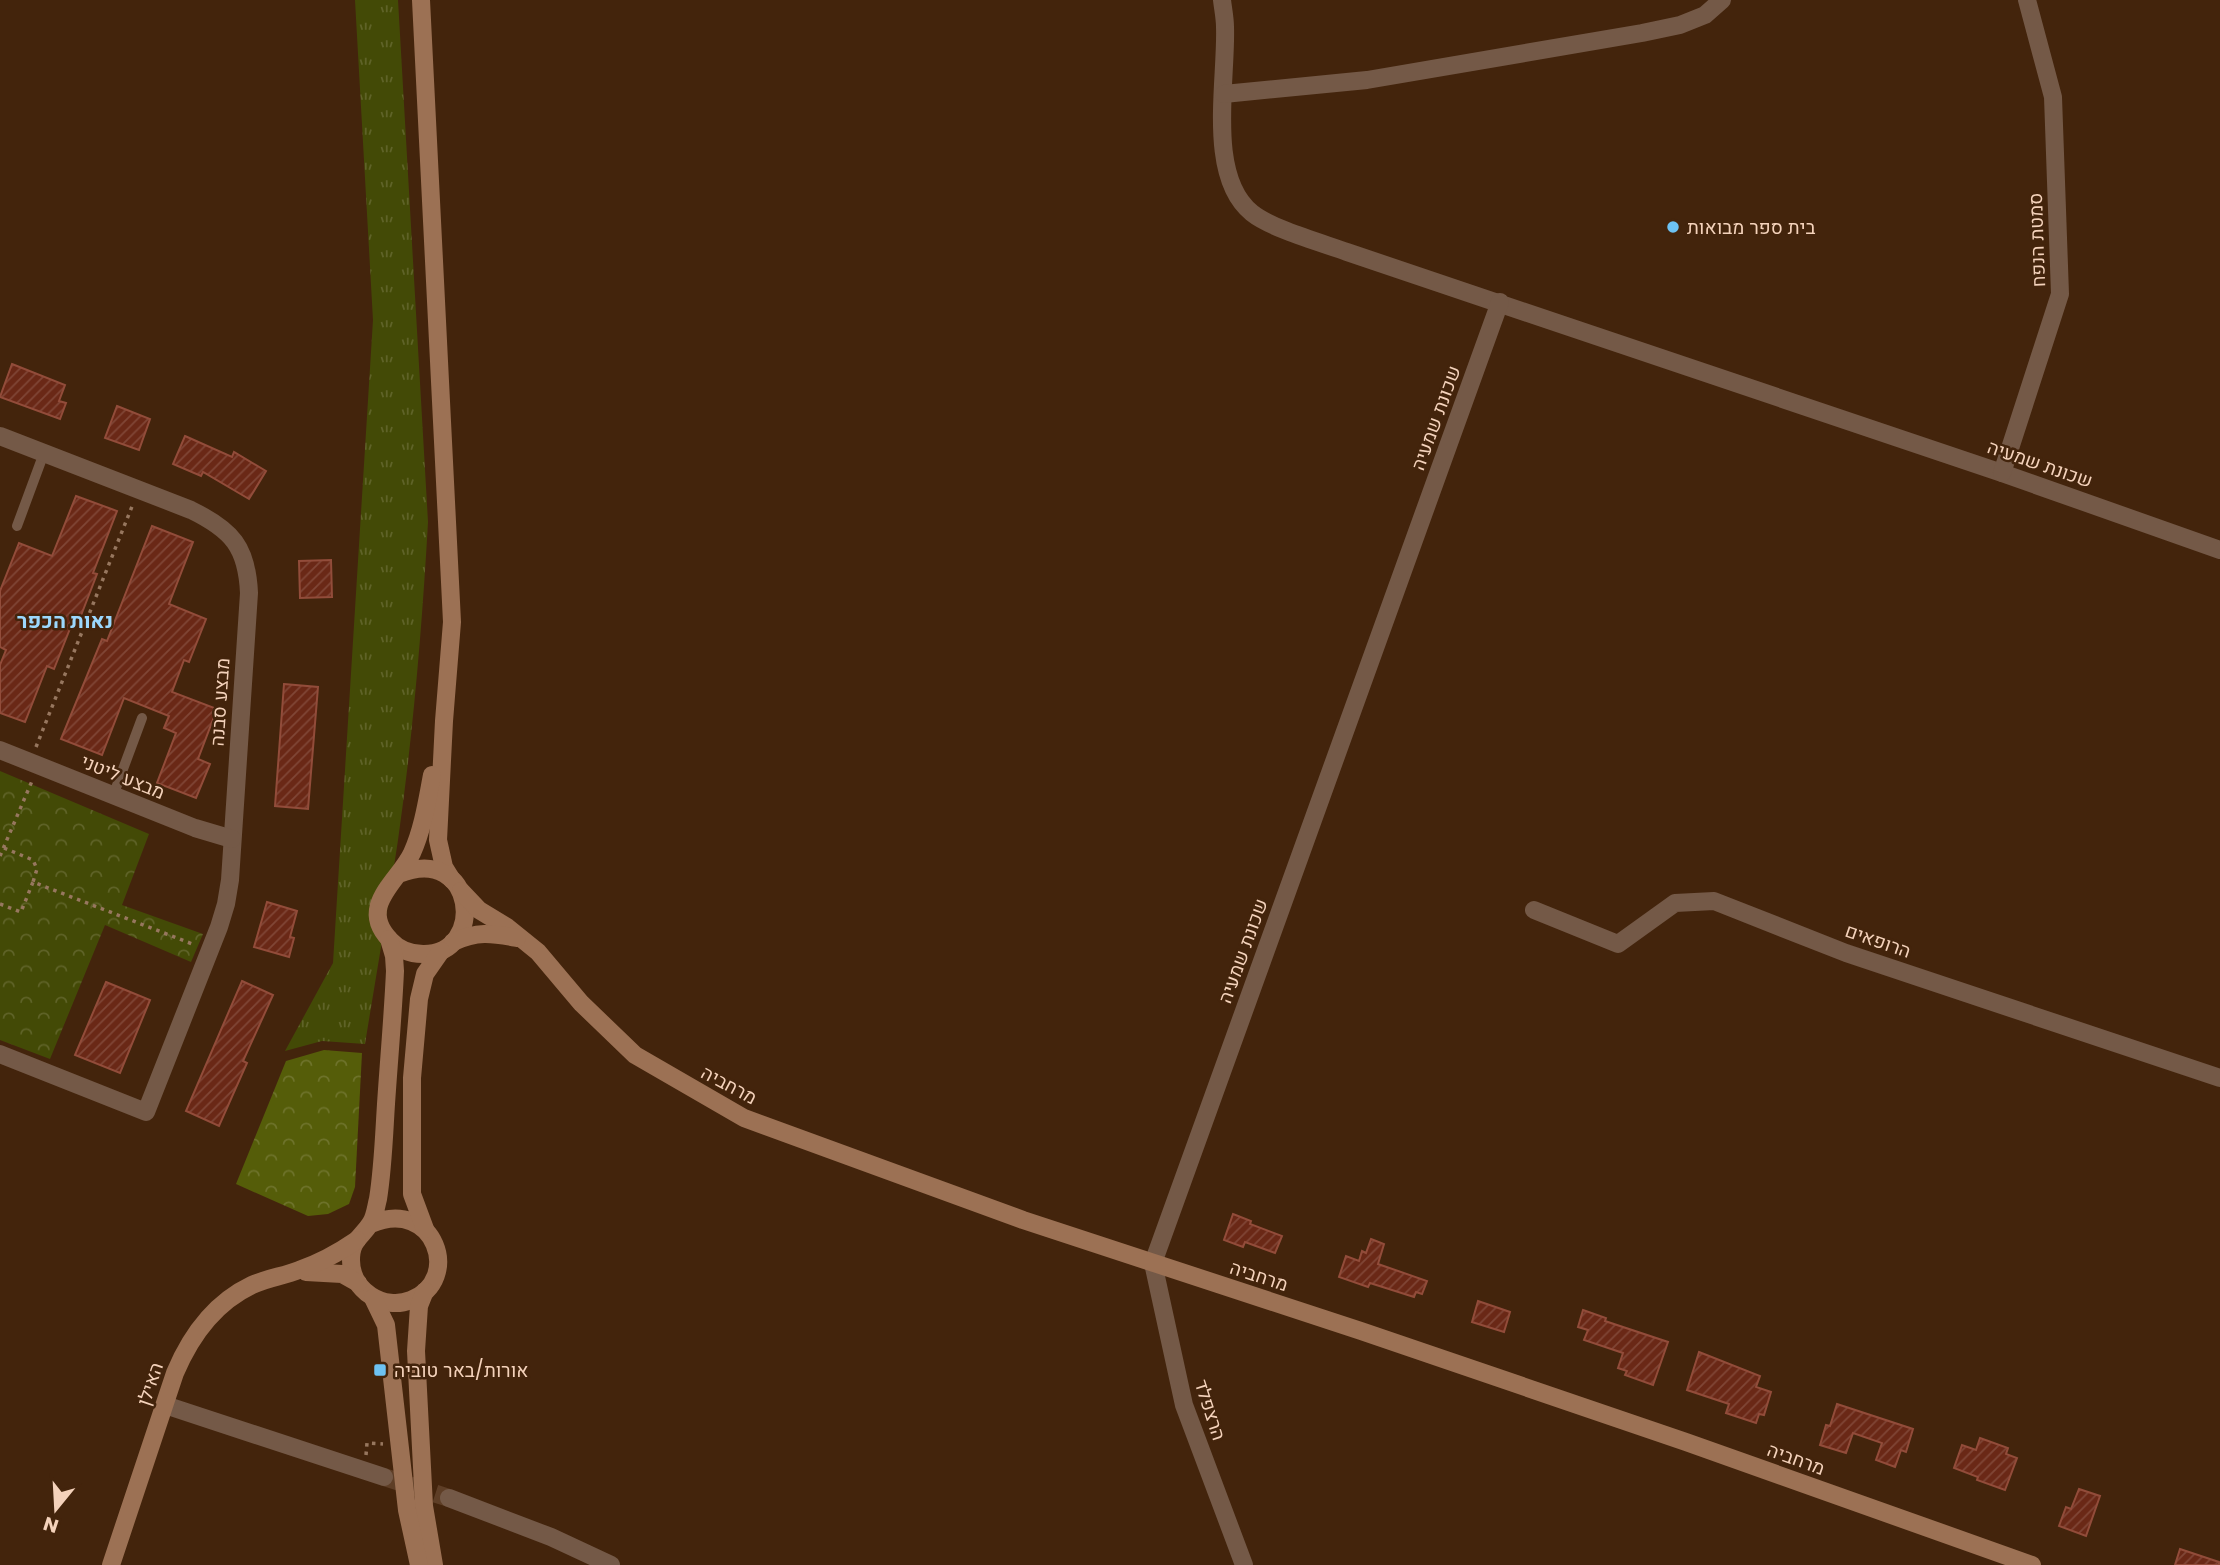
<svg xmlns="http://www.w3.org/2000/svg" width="2220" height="1565" viewBox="0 0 2220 1565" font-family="Poppins,Heebo,sans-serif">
<defs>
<pattern id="grass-tufts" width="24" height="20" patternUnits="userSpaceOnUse" patternTransform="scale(1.75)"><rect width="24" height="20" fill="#434a06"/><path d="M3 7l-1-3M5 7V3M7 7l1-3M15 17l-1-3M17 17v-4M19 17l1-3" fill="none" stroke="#5f6328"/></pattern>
<pattern id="forest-crowns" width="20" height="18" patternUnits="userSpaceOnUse" patternTransform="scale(1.75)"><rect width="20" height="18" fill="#555d09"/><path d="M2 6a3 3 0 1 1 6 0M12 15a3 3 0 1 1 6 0" fill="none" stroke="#6e732b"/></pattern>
<pattern id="park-crowns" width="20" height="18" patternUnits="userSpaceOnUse" patternTransform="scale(1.75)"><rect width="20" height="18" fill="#434a06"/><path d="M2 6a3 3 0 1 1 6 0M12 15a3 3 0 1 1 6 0" fill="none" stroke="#5f6328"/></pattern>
<pattern id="building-hatch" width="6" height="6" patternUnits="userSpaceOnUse" patternTransform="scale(1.75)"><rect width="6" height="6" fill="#6a2816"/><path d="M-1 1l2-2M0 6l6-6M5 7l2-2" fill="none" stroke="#804636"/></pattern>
</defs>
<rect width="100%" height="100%" fill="#43240c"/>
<path fill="url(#grass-tufts)" d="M355 0H398L428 522C422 628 413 735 398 840 388 908 376 976 365 1044L322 1041 285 1051 333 963 373 320Z"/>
<polygon fill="url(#forest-crowns)" points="324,1050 362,1053 355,1187 349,1204 328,1214 308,1216 236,1184 286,1061"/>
<polygon fill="url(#park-crowns)" points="0,771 149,834 122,905 203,934 191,962 105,925 50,1059 0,1040"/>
<g fill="url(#building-hatch)" stroke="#924c3a" stroke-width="2">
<polygon points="12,364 65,385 59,401 66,403 60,419 0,397"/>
<polygon points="117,406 150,419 139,450 105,438"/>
<polygon points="185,436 232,457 234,452 266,471 249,499 203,472 201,476 173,464"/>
<polygon points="76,496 117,511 93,573 97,574 80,618 75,616 54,669 47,666 25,722 0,713 0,665 6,650 0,647 0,591 19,543 52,556"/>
<polygon points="152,526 193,542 169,604 206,619 189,662 184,660 172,692 217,709 198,759 210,764 196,798 157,783 176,733 164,728 169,716 124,698 102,755 61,739 102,639 107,641"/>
<polygon points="331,560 332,597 300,598 299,561"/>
<polygon points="284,684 318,687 308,809 275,806"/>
<polygon points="267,902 297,911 290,937 294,938 289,957 254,947"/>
<polygon points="242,981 273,995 243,1061 247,1063 219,1126 186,1111"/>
<polygon points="106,982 150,1000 120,1073 75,1055"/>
<polygon points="1233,1214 1251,1221 1250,1224 1282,1236 1275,1253 1245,1242 1243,1247 1224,1240"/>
<polygon points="1371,1239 1384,1244 1378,1264 1427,1281 1422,1294 1416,1292 1414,1297 1370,1283 1368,1287 1339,1277 1346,1256 1359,1261 1362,1251 1366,1253"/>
<polygon points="1478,1301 1510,1312 1504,1332 1472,1322"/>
<polygon points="1583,1310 1606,1318 1605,1321 1668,1342 1653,1385 1625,1375 1627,1371 1618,1368 1623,1353 1584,1340 1588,1330 1578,1327"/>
<polygon points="1699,1352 1760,1376 1756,1387 1771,1392 1764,1415 1759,1414 1756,1423 1726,1413 1729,1404 1687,1390"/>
<polygon points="1837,1404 1913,1429 1906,1452 1901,1450 1895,1467 1876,1460 1882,1443 1853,1433 1846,1453 1820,1445 1826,1425 1830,1426"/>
<polygon points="1980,1438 2008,1448 2006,1454 2017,1458 2005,1490 1977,1480 1978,1477 1954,1468 1962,1445 1976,1450"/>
<polygon points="2079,1489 2100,1496 2086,1536 2059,1526 2066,1507 2071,1509"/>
<polygon points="2180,1549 2219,1562 2219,1565 2175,1565"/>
</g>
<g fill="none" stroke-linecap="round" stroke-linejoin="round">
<polyline stroke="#5e3e26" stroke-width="18" stroke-dasharray="18 9" stroke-linecap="butt" points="384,1477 449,1498"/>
<g stroke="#97775f" stroke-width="3.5" stroke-dasharray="3.5 5" stroke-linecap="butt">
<polyline points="36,747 133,504"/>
<polyline points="4,848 33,860 37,869 33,882"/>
<polyline points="0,856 32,781"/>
<polyline points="0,904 21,912 33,882 195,945"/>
<polyline points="366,1455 367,1443 383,1444"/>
</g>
<g stroke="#745947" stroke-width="10">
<polyline points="17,526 44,453"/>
<polyline points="113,796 142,718"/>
</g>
<g stroke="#745947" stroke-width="18">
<path d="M1222 0C1223 9 1225 18 1225 27 1227 80 1206 176 1252 213 1272 229 1322 243 1347 252L2002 473 2220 550"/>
<polyline points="1224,94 1367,80 1642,33 1680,25 1705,15 1722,0"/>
<path d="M0 436 191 510C232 530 247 547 249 593L230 880 226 904 219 927 146 1112 0 1054"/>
<polyline points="2002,473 2060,294 2053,97 2027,0"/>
<polyline points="0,750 195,828 232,839"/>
<polyline points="1534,910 1618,944 1675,903 1714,901 1846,953 2220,1078"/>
<polyline points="165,1405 384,1477"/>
<polyline points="449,1498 551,1537 611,1565"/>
<polyline points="1244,1565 1184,1405 1153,1263 1500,302"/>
</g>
<g stroke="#9c7154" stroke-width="18">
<polyline points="421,0 452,622 444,721 438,840 444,867 452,880"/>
<path d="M399 874C476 843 487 955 423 954 410 954 399 950 390 940 357 906 399 881 412 853 423 829 427 801 432 775"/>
<polyline points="461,891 479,910 507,927 538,952 581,1003 635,1055 744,1118 1023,1220 1361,1331 1686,1442 2032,1565"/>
<path d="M453 942C477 931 491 933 517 938"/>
<path d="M371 1224C435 1197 463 1280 411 1300 384 1311 351 1291 351 1260 351 1240 361 1238 370 1224 375 1218 376 1206 378 1199 383 1168 384 1135 386 1104 389 1059 393 1015 395 971L394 956 389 939"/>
<polyline points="425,1229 412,1194 412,1078 419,999 425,974 441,951"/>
<polyline points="306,1272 342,1274 358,1283"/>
<polyline points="425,1291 419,1306 416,1351 424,1506 434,1565"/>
<polyline points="373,1298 386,1325 407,1510 419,1565"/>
<path d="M111 1565 175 1373C191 1335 214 1303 252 1285 267 1278 284 1276 299 1270 320 1263 338 1253 357 1240"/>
</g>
</g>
<g fill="#6dc2f3" stroke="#43240c" stroke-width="2.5">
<circle cx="1673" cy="227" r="7"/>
<rect x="373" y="1363" width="14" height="14" rx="3.5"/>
</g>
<g text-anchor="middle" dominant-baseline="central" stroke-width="5" stroke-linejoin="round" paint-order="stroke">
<g font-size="19" fill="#f4d2bb" stroke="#43240c" text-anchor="start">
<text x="1687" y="227">בית ספר מבואות</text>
<text x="394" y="1370">אורות/באר טוביה</text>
</g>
<g font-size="19" fill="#f4d2bb" stroke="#43240c">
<text transform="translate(2037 240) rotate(-92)">סמטת הנפח</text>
<text transform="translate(1436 418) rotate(-70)">שכונת שמעיה</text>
<text transform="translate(2040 464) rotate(19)">שכונת שמעיה</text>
<text transform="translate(220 702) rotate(-86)">מבצע סבנה</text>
<text transform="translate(123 777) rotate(22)">מבצע ליטני</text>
<text transform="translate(1878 941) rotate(19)">הרופאים</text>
<text transform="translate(1243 951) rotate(-70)">שכונת שמעיה</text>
<text transform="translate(729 1085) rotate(28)">מרחביה</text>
<text transform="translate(1259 1276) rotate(18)">מרחביה</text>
<text transform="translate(150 1384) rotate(-71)">האילן</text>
<text transform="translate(1210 1410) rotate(72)">הרצפלד</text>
<text transform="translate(1796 1459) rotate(20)">מרחביה</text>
</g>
<g font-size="21" font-weight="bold" fill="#9cd8fd" stroke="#43240c">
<text x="65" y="620">נאות הכפר</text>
</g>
</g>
<g transform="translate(56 1509) rotate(198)" stroke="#43240c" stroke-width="5" paint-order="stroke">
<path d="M0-5L12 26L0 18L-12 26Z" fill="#f4d2bb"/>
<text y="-10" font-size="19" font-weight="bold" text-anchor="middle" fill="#f4d2bb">N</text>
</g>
</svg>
